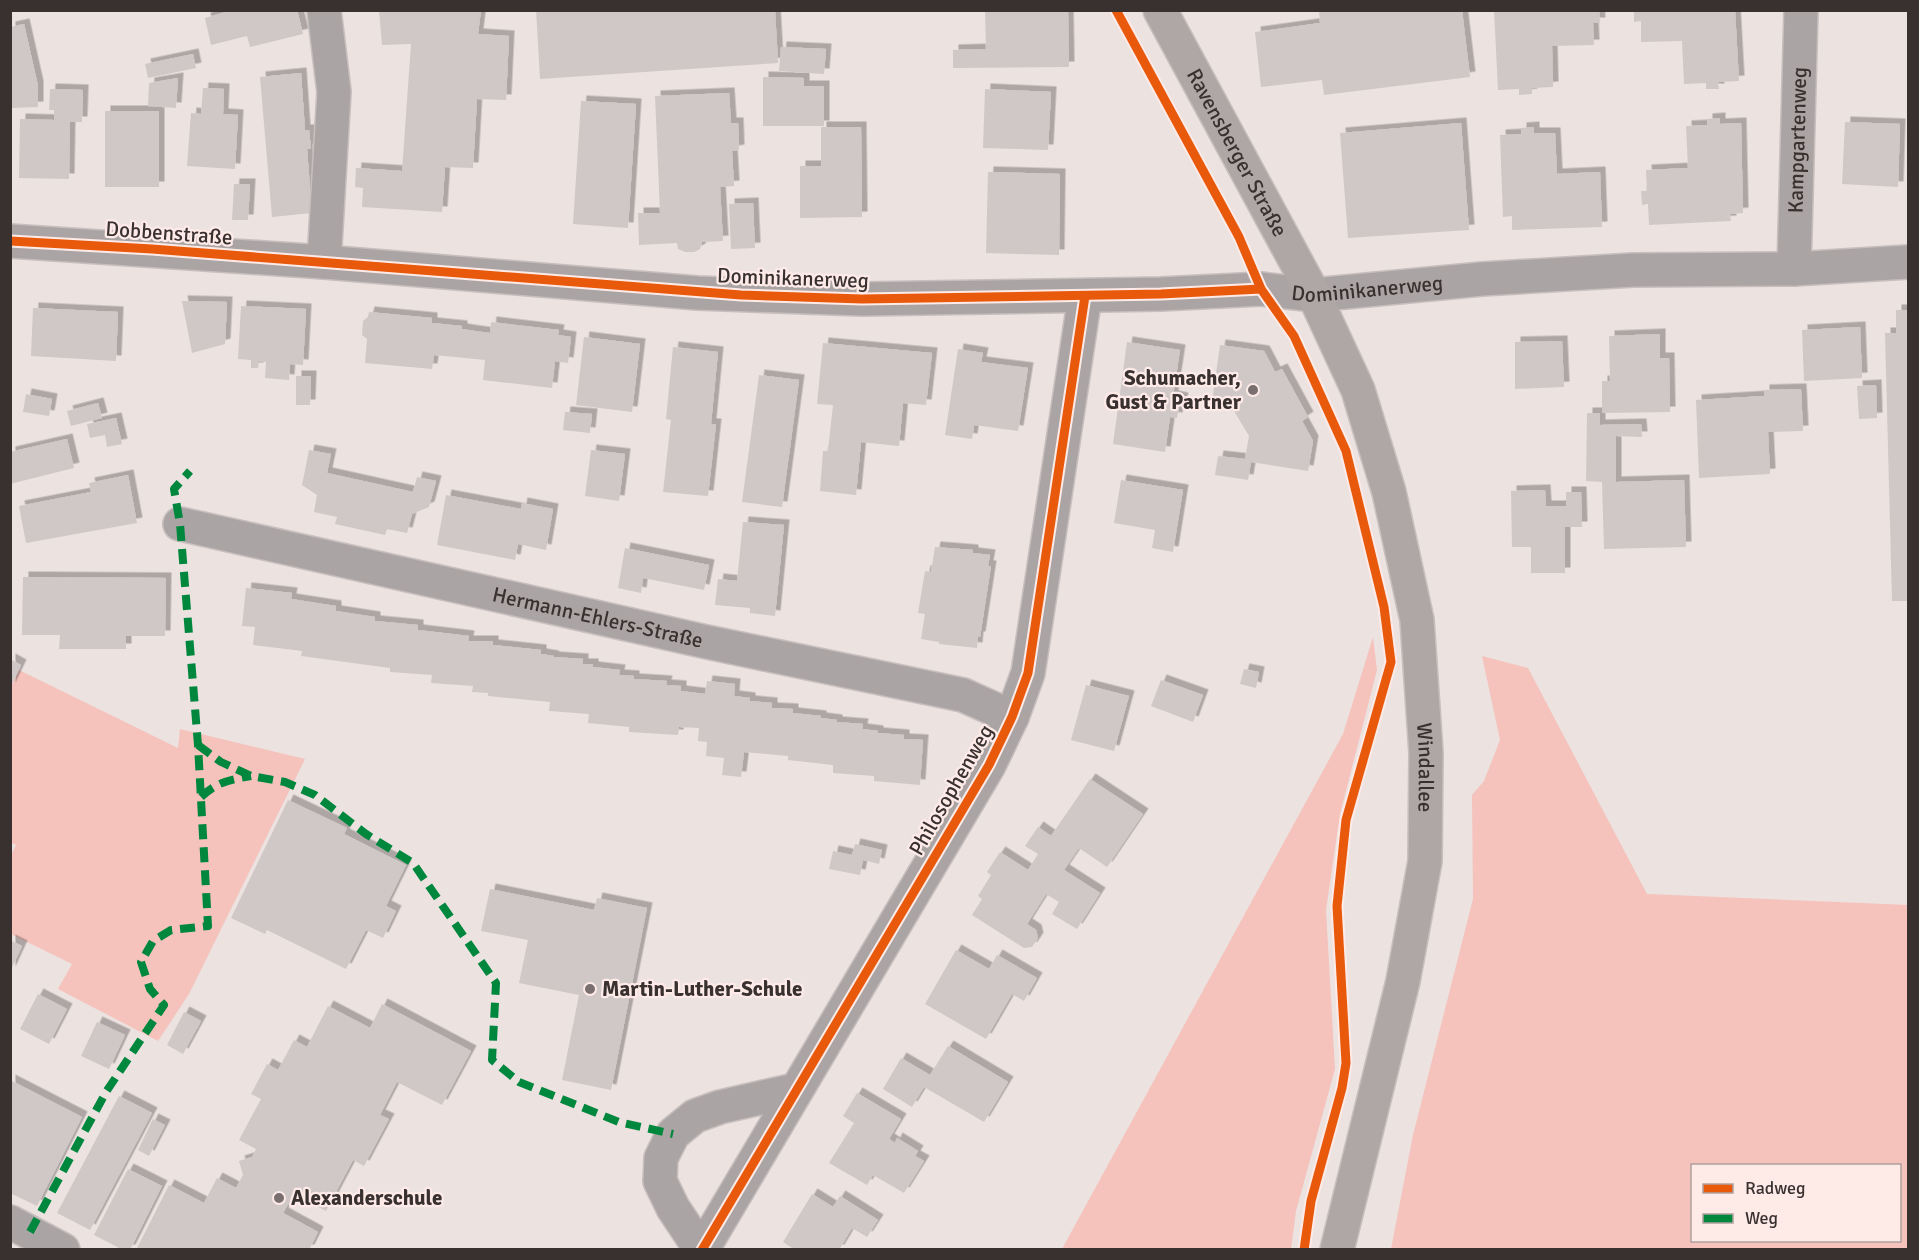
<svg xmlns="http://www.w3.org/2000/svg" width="1919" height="1260" viewBox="0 0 1919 1260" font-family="Signika,sans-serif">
<defs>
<filter id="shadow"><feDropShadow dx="5.5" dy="-5.5" stdDeviation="0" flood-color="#0004"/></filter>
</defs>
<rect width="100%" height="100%" fill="#ece2e0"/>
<g fill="#f5c2bc" fill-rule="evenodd">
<polygon points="1373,637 1377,670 1340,814 1326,910 1335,1069 1296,1211 1291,1249 1062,1249 1343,734"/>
<path d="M1482 656 1528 668 1647 894 1908 905V1249H1391L1413 1135 1473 899 1472 795 1484 781 1500 740ZM1692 1166H1900V1240H1692Z"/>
<polygon points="19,670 178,748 180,729 305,759 189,994 158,1041 58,989 72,964 11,934 11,855 16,845 10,842 10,688"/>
</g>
<g fill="#d0c8c7" filter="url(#shadow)">
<polygon points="233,10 297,10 303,34 250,47 247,36 211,45 205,18"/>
<polygon points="379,10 481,10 478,34 509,36 506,100 477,99 473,168 445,167 442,212 362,207 363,188 355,187 356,168 402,171 411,44 382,45"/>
<polygon points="536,10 775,10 778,63 540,79"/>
<polygon points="985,10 1068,10 1069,67 953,68 953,50 986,49"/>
<polygon points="1319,10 1462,10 1470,77 1324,95 1322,80 1261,87 1255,32 1320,23"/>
<polygon points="1494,10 1599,10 1600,23 1593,23 1594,45 1552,46 1553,87 1532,88 1532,94 1519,95 1519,89 1498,90"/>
<polygon points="1634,10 1735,10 1739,81 1718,82 1719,89 1706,89 1706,83 1684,84 1682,41 1641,42 1641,21 1634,22"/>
<polygon points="24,24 38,86 38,107 10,108 10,27"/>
<polygon points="781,47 826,49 824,74 779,71"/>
<polygon points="193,54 196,68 148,78 145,64"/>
<polygon points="301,73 305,130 309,130 311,149 307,149 312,213 272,217 260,77"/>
<polygon points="763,77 804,78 804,86 824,86 824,126 763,126"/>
<polygon points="178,78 176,108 148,106 149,83"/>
<polygon points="203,88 224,89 223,114 238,115 235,169 187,166 191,113 201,114"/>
<polygon points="50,89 83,90 82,122 70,122 69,179 19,178 20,119 54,120 54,110 49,110"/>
<polygon points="985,89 1051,92 1048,150 983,148"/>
<polygon points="729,93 731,123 738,123 739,150 732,151 734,186 720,187 723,241 702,242 700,249 694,252 685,252 678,249 677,243 639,245 638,213 660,213 655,96"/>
<polygon points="581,101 636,104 628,228 573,224"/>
<rect x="105" y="111" width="54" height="76"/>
<polygon points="1720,118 1720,124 1741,123 1743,213 1730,214 1731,221 1649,225 1648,204 1642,205 1641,191 1647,191 1646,170 1688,168 1686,126 1707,125 1707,119"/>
<polygon points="1845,122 1900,124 1898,187 1842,184"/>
<polygon points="1461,123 1469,230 1348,238 1340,133"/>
<polygon points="821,127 861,127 862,217 800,218 800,166 821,166"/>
<polygon points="1534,127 1534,133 1555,133 1557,174 1600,172 1602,227 1512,230 1512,216 1503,217 1500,135 1521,134 1521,128"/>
<polygon points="988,172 1060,174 1059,255 986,253"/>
<polygon points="234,184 250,184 248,220 232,220"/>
<polygon points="753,203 755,248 731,249 729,204"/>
<polygon points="182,301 227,302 225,344 192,353"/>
<polygon points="241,306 306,309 303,365 290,364 289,380 265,378 266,362 259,361 258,368 251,368 251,360 238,359"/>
<polygon points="33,308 118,312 116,361 31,356"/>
<polygon points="1896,310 1908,310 1908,601 1892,601 1885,333 1896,333"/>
<polygon points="369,312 432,318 432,323 462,326 462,329 475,331 490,333 491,322 559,330 558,335 571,337 568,363 555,361 552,388 483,380 485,360 434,355 432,369 365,363 367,339 362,335 363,321 368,317"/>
<polygon points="1860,327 1862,378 1804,381 1802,330"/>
<polygon points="1660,334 1660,358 1669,358 1670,412 1602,413 1602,381 1610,381 1609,336"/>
<polygon points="584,337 640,344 632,412 576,405"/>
<polygon points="1562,341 1564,387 1515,389 1515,342"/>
<polygon points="1127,342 1180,350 1173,396 1183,398 1181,406 1179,406 1177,418 1170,417 1165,452 1113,444"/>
<polygon points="823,343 932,353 926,405 903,403 899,446 861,442 856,495 820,491 823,451 828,451 833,405 817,404"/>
<polygon points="1220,345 1264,351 1275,372 1282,369 1308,417 1302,421 1313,441 1308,471 1251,462 1248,480 1215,475 1218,456 1245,459 1249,436 1234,411 1211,408"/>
<polygon points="673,347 718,352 711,424 716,424 708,496 663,492 671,420 666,419"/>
<polygon points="958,349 983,353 981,362 1028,368 1018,431 974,425 972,439 945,435"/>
<polygon points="759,375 799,380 782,507 742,502"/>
<polygon points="296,376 311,376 310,405 296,405"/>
<polygon points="1876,385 1877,418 1859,419 1857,386"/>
<polygon points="1801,389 1803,431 1768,432 1770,474 1699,478 1696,400 1764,396 1764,390"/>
<polygon points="26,394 52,399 49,416 23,412"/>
<polygon points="98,403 102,418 71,426 67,411"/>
<polygon points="565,412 592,414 590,433 563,430"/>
<polygon points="1587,413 1600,413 1600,425 1641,424 1642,437 1616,436 1616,482 1684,480 1686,547 1604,549 1602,482 1586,481"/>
<polygon points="116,418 122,444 107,447 105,435 90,438 87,424"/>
<polygon points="67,439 74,468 10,484 10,452"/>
<polygon points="309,450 331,454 327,473 413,492 417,477 436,481 429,507 412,514 407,533 387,529 385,535 335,524 337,517 314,512 317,495 302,485"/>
<polygon points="591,450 625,454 619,501 585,496"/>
<polygon points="128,475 137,523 26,543 19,506 91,492 89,483"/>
<polygon points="1121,480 1183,490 1173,552 1152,548 1155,530 1114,523"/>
<polygon points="1545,490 1546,506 1566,506 1566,492 1581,492 1582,527 1565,527 1565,573 1531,573 1531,547 1512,547 1511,491"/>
<polygon points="446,495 521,509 522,503 553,509 546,550 518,544 515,560 437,545"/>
<polygon points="743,522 784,525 775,616 750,613 750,608 715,605 718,579 737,581"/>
<polygon points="935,547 973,550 973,553 990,555 988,566 991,566 980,637 978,637 977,648 939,644 939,642 921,639 925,614 918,613 925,571 931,572"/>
<polygon points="625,548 709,565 704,590 643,578 641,593 618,588"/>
<polygon points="23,577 166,578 165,636 126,636 126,649 59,649 60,635 22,635"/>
<polygon points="246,588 292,593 291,599 336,606 336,611 375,617 375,621 418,625 418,630 469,636 468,641 493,641 493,645 541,650 541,654 554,656 553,657 583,659 583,664 593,664 593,667 620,670 619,675 634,676 634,679 667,681 666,685 681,686 681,691 705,694 707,681 735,684 734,696 750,698 750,701 772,703 772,708 793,709 793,713 821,716 821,718 837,720 837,722 863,724 862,729 878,731 878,733 904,735 904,739 923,740 920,785 874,781 874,776 833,773 833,765 788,760 788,756 744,752 741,777 722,775 724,758 706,756 707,742 698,741 699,728 679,727 678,735 629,732 629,727 588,723 589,714 549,711 550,702 488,696 488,693 472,692 473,686 431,683 432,675 390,672 390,668 301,656 302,651 253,645 255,627 242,626"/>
<polygon points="10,659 21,665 10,688"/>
<polygon points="1244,669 1259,672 1256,688 1240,684"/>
<polygon points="1161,680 1203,695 1193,722 1151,706"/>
<polygon points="1086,685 1129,696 1114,751 1071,740"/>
<polygon points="1090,779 1143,814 1107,867 1079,848 1064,870 1100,893 1077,929 1052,914 1059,902 1046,894 1027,924 1036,930 1038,938 1032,947 1024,948 972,915 982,899 978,896 991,875 987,872 1000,852 1028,870 1038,854 1025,846 1038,827 1051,836"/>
<polygon points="288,800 347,828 344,834 406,865 386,906 396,911 383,938 366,930 346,969 267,930 265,934 231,918"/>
<polygon points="855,844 882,850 879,864 863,860 860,875 829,869 833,851 852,855"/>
<polygon points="490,889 594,910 597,898 647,908 611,1090 562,1080 579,995 519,983 528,940 481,931"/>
<polygon points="10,940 22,946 10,972"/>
<polygon points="956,950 989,969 997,955 1037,978 1024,1001 1012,994 986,1039 925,1004"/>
<polygon points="38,994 67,1009 49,1044 20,1029"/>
<polygon points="382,1004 471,1051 442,1105 397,1082 380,1115 389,1119 364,1166 353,1160 326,1211 294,1194 283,1213 318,1232 309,1250 136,1250 169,1185 204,1203 217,1178 236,1188 243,1175 239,1161 252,1157 256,1149 239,1140 261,1099 251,1094 267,1064 278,1070 294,1040 307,1047 328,1006 370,1028"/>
<polygon points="184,1012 201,1021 183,1054 167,1045"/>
<polygon points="97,1022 125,1035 109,1069 81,1056"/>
<polygon points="948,1046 1008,1082 984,1122 924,1087 912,1107 883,1089 901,1058 930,1075"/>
<polygon points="10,1080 82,1117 37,1206 10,1193"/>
<polygon points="857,1093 901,1119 889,1139 895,1143 897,1138 918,1151 915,1156 924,1161 904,1193 873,1175 867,1185 829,1163 854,1123 843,1116"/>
<polygon points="119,1096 152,1113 90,1230 57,1213"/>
<polygon points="153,1119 165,1125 149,1156 138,1150"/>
<polygon points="128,1169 162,1186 130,1250 123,1250 94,1235"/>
<polygon points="812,1194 833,1207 840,1196 878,1220 867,1237 852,1228 839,1250 795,1250 783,1242"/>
</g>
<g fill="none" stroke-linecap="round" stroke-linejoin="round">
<defs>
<g id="minor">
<polyline points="324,10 334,92 324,262"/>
<path id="s1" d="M10 241 324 262 697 293 862 299 1161 294 1261 289 1314 295 1482 279 1633 270 1794 269 1908 262"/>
<path id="s2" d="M1794 269 1801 10"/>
<path id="s3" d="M180 524 707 642 963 695 1012 717"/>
<polyline points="10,1222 63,1250"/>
<polyline points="701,1250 673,1208 660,1181 661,1158 673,1134 695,1116 720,1107 795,1090"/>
<polyline points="702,1250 989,765 1012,717 1028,673 1085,296"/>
</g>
<g id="major">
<path id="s4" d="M1160 10 1314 295 1358 390 1389 492 1417 620 1426 753 1425 861 1403 981 1337 1250"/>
</g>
</defs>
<use href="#minor" stroke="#c7bfbe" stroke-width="36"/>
<use href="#major" stroke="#c7bfbe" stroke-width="36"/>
<use href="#minor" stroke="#aaa5a4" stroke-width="33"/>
<use href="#major" stroke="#aea7a6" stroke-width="33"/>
<g stroke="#00873e" stroke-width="8" stroke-dasharray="15 8" stroke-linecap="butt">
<polyline points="198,745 221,762 251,776 285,782 315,795 366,834 413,863 496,983 492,1060 519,1082 619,1122 673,1134"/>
<path d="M201 797C217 782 229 780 251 776"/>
<polyline points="30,1232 106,1092 164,1005 150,989 141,962 153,941 171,930 208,926 198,745 180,524 174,489 190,471"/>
</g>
<defs>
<g id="cycleway">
<polyline points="1116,10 1239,237 1261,289 1294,336 1346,451 1384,607 1391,662 1346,820 1337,906 1346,1063 1342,1088 1311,1201 1304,1250"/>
<polyline points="10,241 152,249 741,295 862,299 1161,294 1261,289"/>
<polyline points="702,1250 989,765 1012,717 1028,673 1085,296"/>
</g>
</defs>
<use href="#cycleway" stroke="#feebe8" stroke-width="13"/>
<use href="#cycleway" stroke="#e8590c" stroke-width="9"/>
</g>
<g fill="#786f6e" stroke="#feebe8" stroke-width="2">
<circle cx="1253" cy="390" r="6"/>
<circle cx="590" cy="989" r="6"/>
<circle cx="279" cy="1198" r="6"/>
</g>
<g text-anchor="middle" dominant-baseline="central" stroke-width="4.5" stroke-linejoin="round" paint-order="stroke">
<g font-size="21" fill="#393130" stroke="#feebe8">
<text stroke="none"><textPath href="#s2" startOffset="129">Kampgartenweg</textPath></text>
<text stroke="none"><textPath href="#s4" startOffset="162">Ravensberger Straße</textPath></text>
<text transform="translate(169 233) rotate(4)">Dobbenstraße</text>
<text transform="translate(793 278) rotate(2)">Dominikanerweg</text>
<text stroke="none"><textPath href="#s1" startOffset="1360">Dominikanerweg</textPath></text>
<text stroke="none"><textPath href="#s3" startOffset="428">Hermann-Ehlers-Straße</textPath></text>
<text stroke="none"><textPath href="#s4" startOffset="814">Windallee</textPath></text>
<text transform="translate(951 790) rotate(-60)">Philosophenweg</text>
</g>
<g font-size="21" font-weight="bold" fill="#393130" stroke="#feebe8" text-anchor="start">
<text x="1241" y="378" text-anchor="end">Schumacher,<tspan x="1241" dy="24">Gust &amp; Partner</tspan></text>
<text x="602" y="989">Martin-Luther-Schule</text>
<text x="291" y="1198">Alexanderschule</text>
</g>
</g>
<rect width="1919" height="1260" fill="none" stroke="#393130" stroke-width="24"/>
<rect x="1691" y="1164" width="210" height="78" fill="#feebe8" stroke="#afa19e" stroke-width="1.5"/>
<rect x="1703" y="1184" width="30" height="9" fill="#e8590c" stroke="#afa19e" stroke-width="1.5"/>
<text x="1745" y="1194" font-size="18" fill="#393130">Radweg</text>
<rect x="1703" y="1214" width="30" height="9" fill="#00873e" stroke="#afa19e" stroke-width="1.5"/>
<text x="1745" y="1224" font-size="18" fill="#393130">Weg</text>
</svg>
